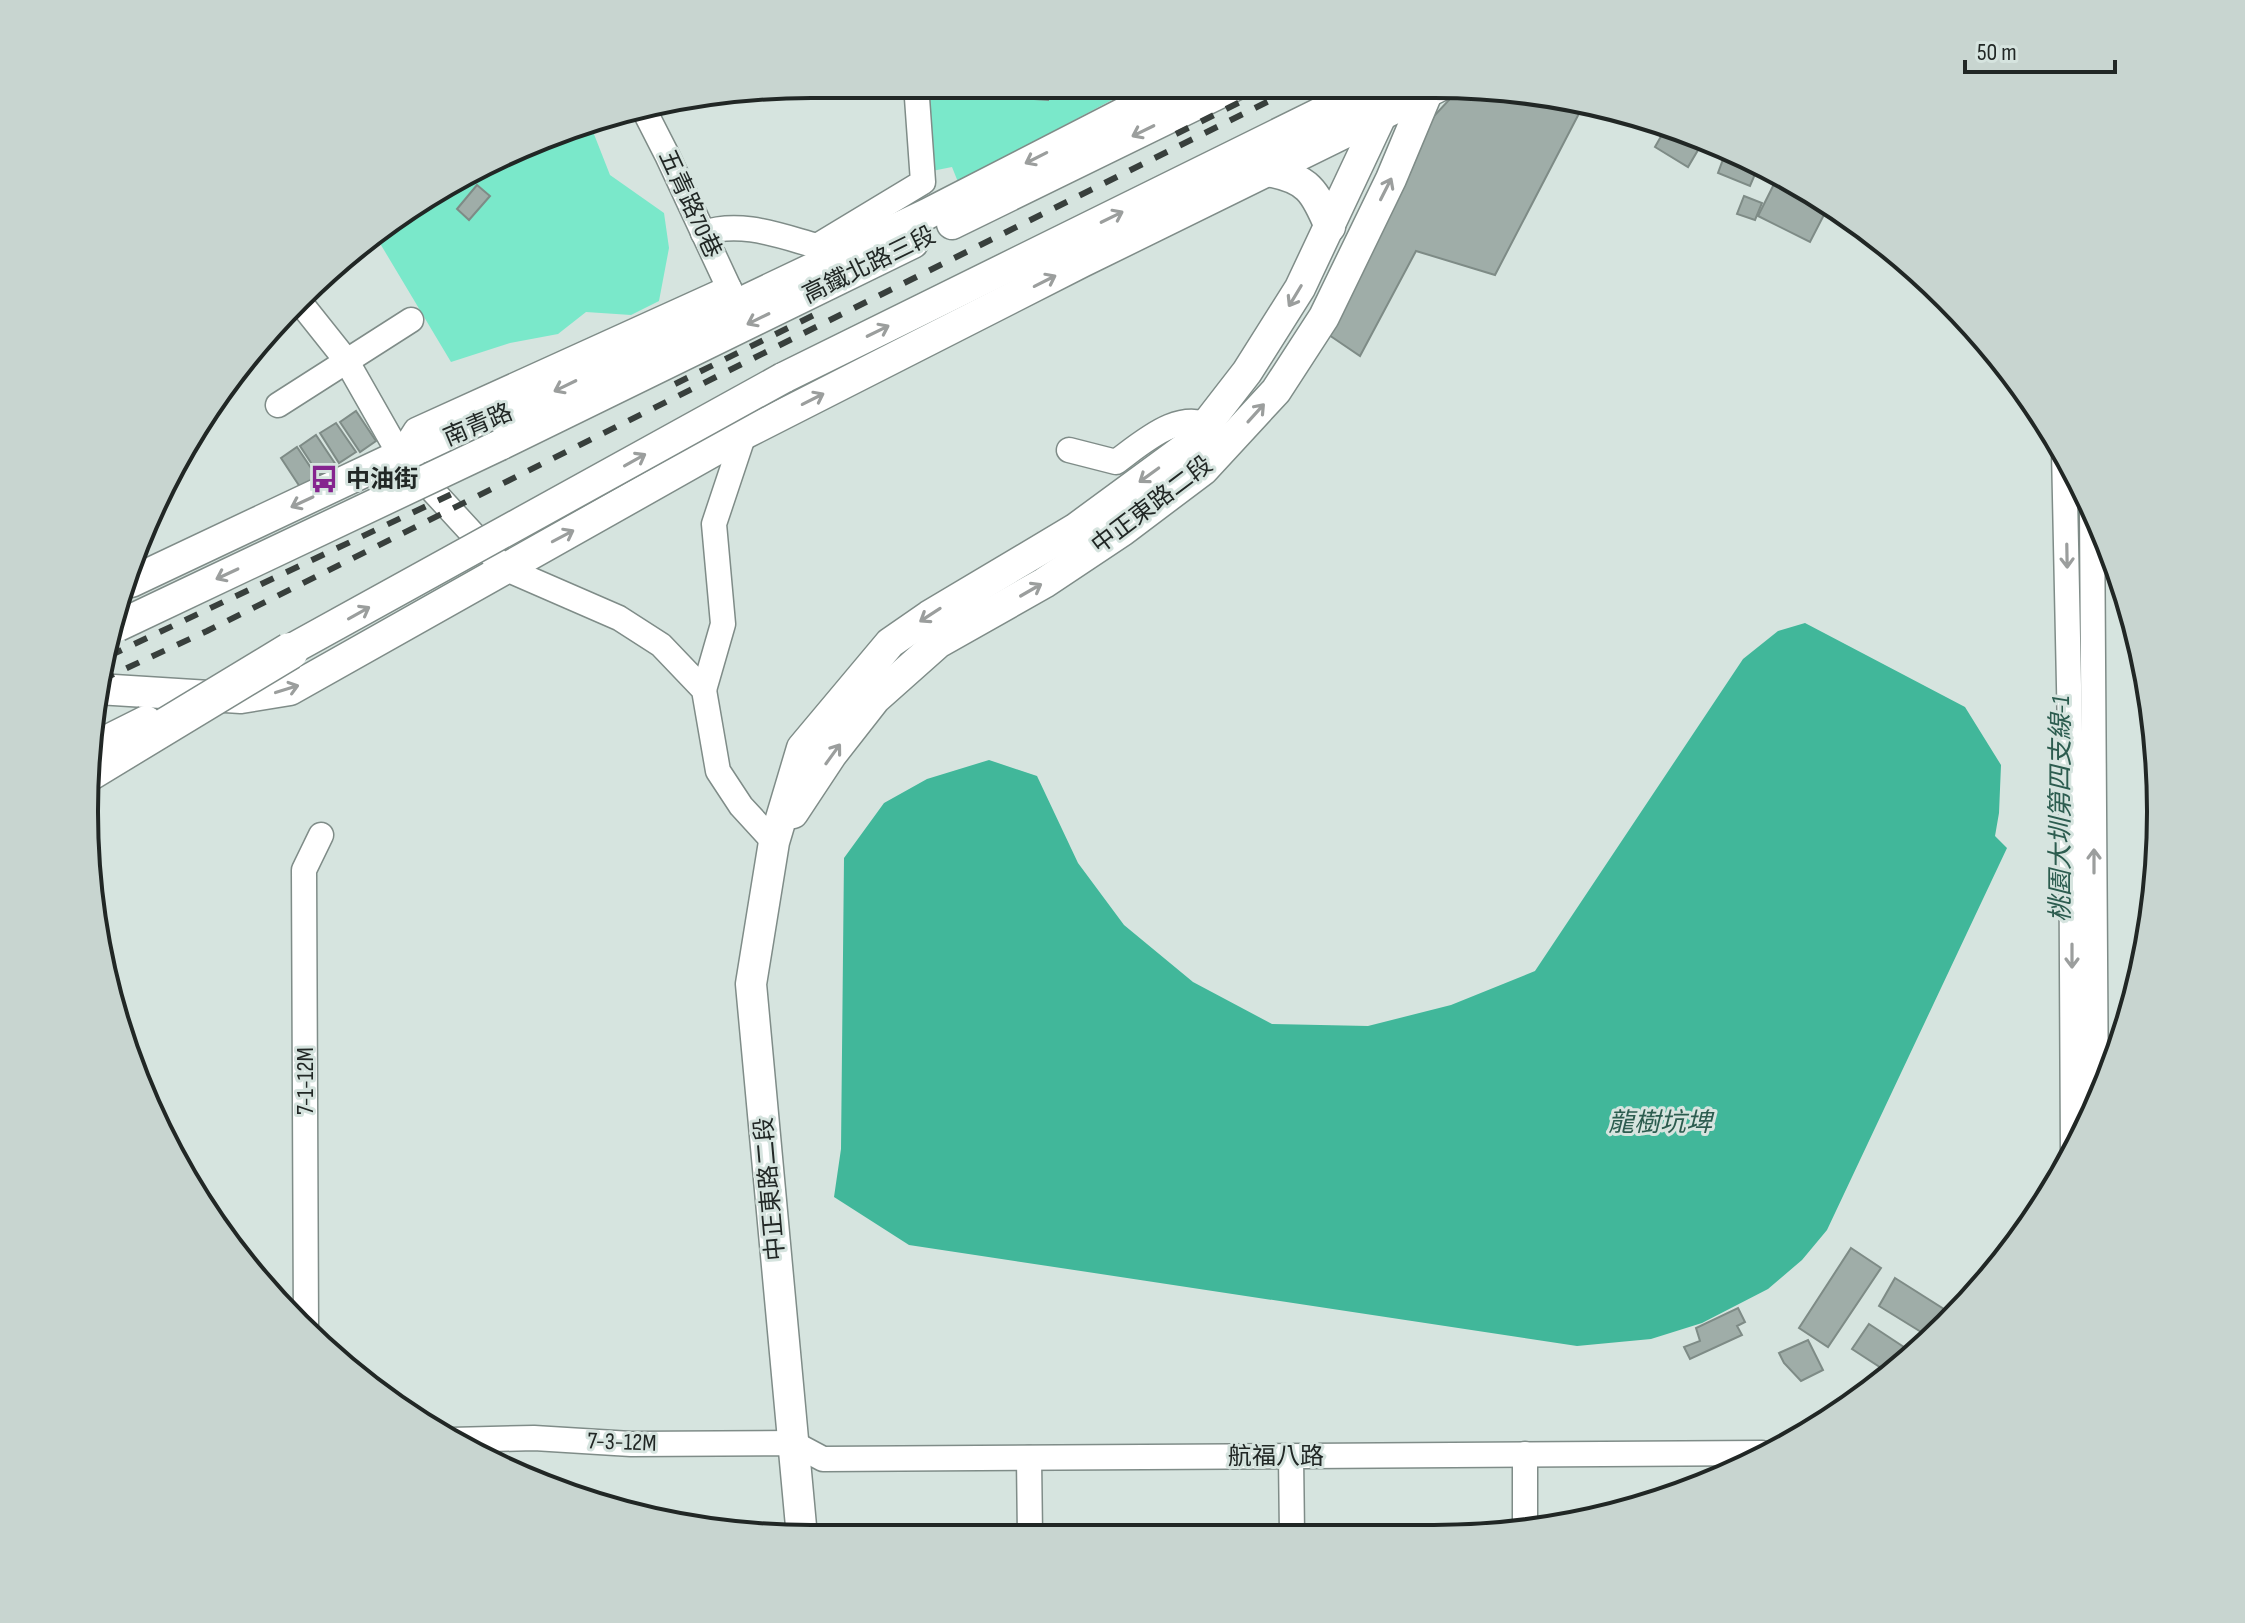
<svg xmlns="http://www.w3.org/2000/svg" width="2245" height="1623" viewBox="0 0 2245 1623" font-family="'Sofia Sans Condensed','Noto Sans TC',sans-serif">
<rect width="100%" height="100%" fill="#d6e4df"/>
<g fill="#7ae8ca">
<polygon points="926,84 1142,84 958,182 952,167 932,171"/>
<polygon points="590,124 610,175 664,213 669,248 659,301 631,315 586,312 558,334 510,343 451,362 375,235 408,206"/>
</g>
<polygon fill="#41b79a" points="1805,623 1965,707 2001,765 1999,813 1995,836 2007,848 1827,1230 1802,1260 1768,1289 1702,1323 1651,1339 1577,1346 909,1245 834,1197 841,1149 844,858 884,803 927,779 989,760 1037,776 1078,863 1124,925 1193,982 1272,1024 1368,1026 1451,1005 1535,971 1743,659 1778,631"/>
<g fill="none" stroke-linecap="round" stroke-linejoin="round">
<polyline stroke="#41b79a" stroke-width="6" points="2078,480 2079,608"/>
</g>
<g fill="#9fada8" stroke="#7e8b86" stroke-width="2">
<polygon points="1021,84 1048,86 1048,100 1020,98"/>
<polygon points="1461,87 1576,98 1585,102 1495,275 1416,251 1360,356 1326,333 1434,116"/>
<polygon points="1664,131 1698,150 1688,167 1655,147"/>
<polygon points="1725,154 1758,167 1750,186 1718,173"/>
<polygon points="1777,178 1817,198 1828,207 1810,242 1758,216"/>
<polygon points="477,185 490,196 469,220 457,209"/>
<polygon points="1744,196 1762,203 1755,220 1737,214"/>
<polygon points="356,411 376,441 360,452 340,422"/>
<polygon points="336,423 356,452 339,463 320,433"/>
<polygon points="316,435 336,465 319,475 300,446"/>
<polygon points="297,447 317,477 300,487 281,458"/>
<polygon points="1851,1248 1881,1268 1828,1347 1799,1328"/>
<polygon points="1895,1278 1947,1311 1926,1335 1879,1306"/>
<polygon points="1738,1308 1745,1322 1737,1326 1742,1335 1690,1359 1684,1347 1700,1341 1696,1328"/>
<polygon points="1869,1324 1916,1355 1889,1373 1852,1349"/>
<polygon points="1808,1340 1823,1370 1801,1381 1784,1363 1779,1353"/>
<polygon points="484,1460 504,1460 504,1469 489,1464"/>
</g>
<g fill="none" stroke-linecap="round" stroke-linejoin="round">
<defs>
<g id="minor">
<polyline points="642,106 667,155 736,303"/>
<path d="M703 233C741 220 780 236 817 246L923 182 916 84"/>
<polyline points="299,301 346,360 400,455 504,568 619,618 661,645 704,690 718,771 741,806 774,842"/>
<polyline points="278,405 411,320"/>
<path d="M1069 450 1116 462C1142 443 1183 405 1215 430"/>
<polyline points="2064,450 2071,779 2073,1154"/>
<polyline points="400,455 416,430 729,288"/>
<polyline points="2092,511 2096,1107"/>
<polyline points="704,690 723,624 714,524 744,434"/>
<polyline points="306,1330 304,870 321,835"/>
<polyline points="451,1440 534,1438 631,1444 793,1443 823,1459 1762,1453"/>
<polyline points="1525,1454 1525,1533"/>
<polyline points="1291,1456 1292,1534"/>
<polyline points="1029,1458 1030,1536"/>
</g>
<g id="major">
<path d="M1267 171C1308 178 1315 191 1330 227"/>
<polyline points="952,224 1238,84"/>
<polyline points="783,378 1379,84"/>
<polyline points="500,445 913,243"/>
<polyline points="131,582 400,455 477,428 927,214 1180,84"/>
<polyline points="98,689 241,698 290,690 744,434 1082,262 1442,85"/>
<polyline points="793,813 832,754 875,699 938,643 1044,583 1122,531 1203,470 1276,391 1324,317 1391,179 1430,86"/>
<polyline points="802,1537 751,984 774,842 802,748 890,643 929,616 1075,529 1192,443 1247,372 1300,288 1396,84"/>
</g>
</defs>
<use href="#minor" stroke="#7f8c88" stroke-width="27"/>
<use href="#major" stroke="#7f8c88" stroke-width="33"/>
<use href="#minor" stroke="#fff" stroke-width="24"/>
<use href="#major" stroke="#fff" stroke-width="30"/>
<g stroke="#383f3c" stroke-width="6" stroke-dasharray="14 14" stroke-linecap="butt">
<polyline points="1176,134 1276,84"/>
<polyline points="675,384 818,313"/>
<polyline points="109,656 456,492"/>
<polyline points="101,680 207,631 1303,84"/>
</g>
<defs>
<g id="major-bridge">
<polyline points="118,626 500,445"/>
<polyline points="272,660 783,378"/>
<polyline points="90,749 146,721"/>
</g>
<polyline id="highway-bridge" points="90,772 290,651"/>
</defs>
<use href="#major-bridge" stroke="#7f8c88" stroke-width="33" stroke-linecap="butt"/>
<use href="#highway-bridge" stroke="#7f8c88" stroke-width="39" stroke-linecap="butt"/>
<use href="#major-bridge" stroke="#fff" stroke-width="30"/>
<use href="#highway-bridge" stroke="#fff" stroke-width="36"/>
</g>
<defs><path id="oneway-shaft" d="M-6 0H5M1.5-3L5.5 0L1.5 3" fill="none" stroke-width="1.6" stroke-linecap="round" stroke-linejoin="round" transform="scale(2)"/></defs>
<g stroke="#9b9e9d">
<use href="#oneway-shaft" transform="translate(1143 131) rotate(154)"/>
<use href="#oneway-shaft" transform="translate(1036 158) rotate(153)"/>
<use href="#oneway-shaft" transform="translate(1386 189) rotate(-63)"/>
<use href="#oneway-shaft" transform="translate(1112 217) rotate(-26)"/>
<use href="#oneway-shaft" transform="translate(1045 281) rotate(-27)"/>
<use href="#oneway-shaft" transform="translate(1295 296) rotate(121)"/>
<use href="#oneway-shaft" transform="translate(758 319) rotate(154)"/>
<use href="#oneway-shaft" transform="translate(878 331) rotate(-26)"/>
<use href="#oneway-shaft" transform="translate(565 386) rotate(154)"/>
<use href="#oneway-shaft" transform="translate(813 399) rotate(-27)"/>
<use href="#oneway-shaft" transform="translate(1256 413) rotate(-48)"/>
<use href="#oneway-shaft" transform="translate(635 460) rotate(-29)"/>
<use href="#oneway-shaft" transform="translate(1149 475) rotate(144)"/>
<use href="#oneway-shaft" transform="translate(302 502) rotate(155)"/>
<use href="#oneway-shaft" transform="translate(563 536) rotate(-28)"/>
<use href="#oneway-shaft" transform="translate(2067 556) rotate(89)"/>
<use href="#oneway-shaft" transform="translate(227 574) rotate(155)"/>
<use href="#oneway-shaft" transform="translate(1031 590) rotate(-30)"/>
<use href="#oneway-shaft" transform="translate(359 613) rotate(-29)"/>
<use href="#oneway-shaft" transform="translate(930 615) rotate(147)"/>
<use href="#oneway-shaft" transform="translate(287 689) rotate(-17)"/>
<use href="#oneway-shaft" transform="translate(833 754) rotate(-54)"/>
<use href="#oneway-shaft" transform="translate(2094 861) rotate(-90)"/>
<use href="#oneway-shaft" transform="translate(2072 956) rotate(90)"/>
</g>
<defs>
<symbol id="bus-bare" viewBox="-9 -9 18 18"><path d="M-5-6H5V4H4V6H2V4H-2V6H-4V4H-5ZM-3.5-4V0h7V-4ZM-3.5 1.2v1.5H-2V1.2ZM2 1.2v1.5H3.5V1.2Z" fill="#85248f" stroke="#d6e4df" stroke-width="2.5" paint-order="stroke"/></symbol>
</defs>
<g fill-rule="evenodd">
<use href="#bus-bare" x="304" y="459" width="40" height="40"/>
</g>
<g text-anchor="middle" dominant-baseline="central" stroke-width="6" stroke-linejoin="round" paint-order="stroke">
<g font-size="24" fill="#212725" stroke="#d6e4df">
<text transform="translate(690 204) rotate(65)">五青路70巷</text>
<text transform="translate(869 265) rotate(-26)">高鐵北路三段</text>
<text transform="translate(478 425) rotate(-23)">南青路</text>
<text transform="translate(1152 505) rotate(-37)">中正東路二段</text>
<text transform="translate(305 1081) rotate(-90)">7-1-12M</text>
<text transform="translate(770 1189) rotate(-95)">中正東路二段</text>
<text transform="translate(622 1442) rotate(2)">7-3-12M</text>
<text x="1276" y="1456">航福八路</text>
</g>
<g font-size="24" font-weight="bold" fill="#212725" stroke="#d6e4df" text-anchor="start">
<text x="346" y="479">中油街</text>
</g>
<g font-size="26" font-style="italic" fill="#2c5c4f" stroke="#d6e4df">
<text transform="translate(2061 809) rotate(-90)">桃園大圳第四支線-1</text>
<text x="1660" y="1123">龍樹坑埤</text>
</g>
</g>
<path d="M0 0H2245V1623H0ZM811 98H1434A713 713 0 0 1 2147 811V812A713 713 0 0 1 1434 1525H811A713 713 0 0 1 98 812V811A713 713 0 0 1 811 98Z" fill="#c8d5d0" fill-rule="evenodd"/>
<path fill="none" stroke="#212725" stroke-width="4" d="M811 98H1434A713 713 0 0 1 2147 811V812A713 713 0 0 1 1434 1525H811A713 713 0 0 1 98 812V811A713 713 0 0 1 811 98Z"/>
<path d="M1965 60v12h150v-12" fill="none" stroke="#212725" stroke-width="4"/>
<text x="1977" y="60" font-size="24" fill="#212725" stroke="#d6e4df" stroke-width="6" paint-order="stroke">50 m</text>
</svg>
